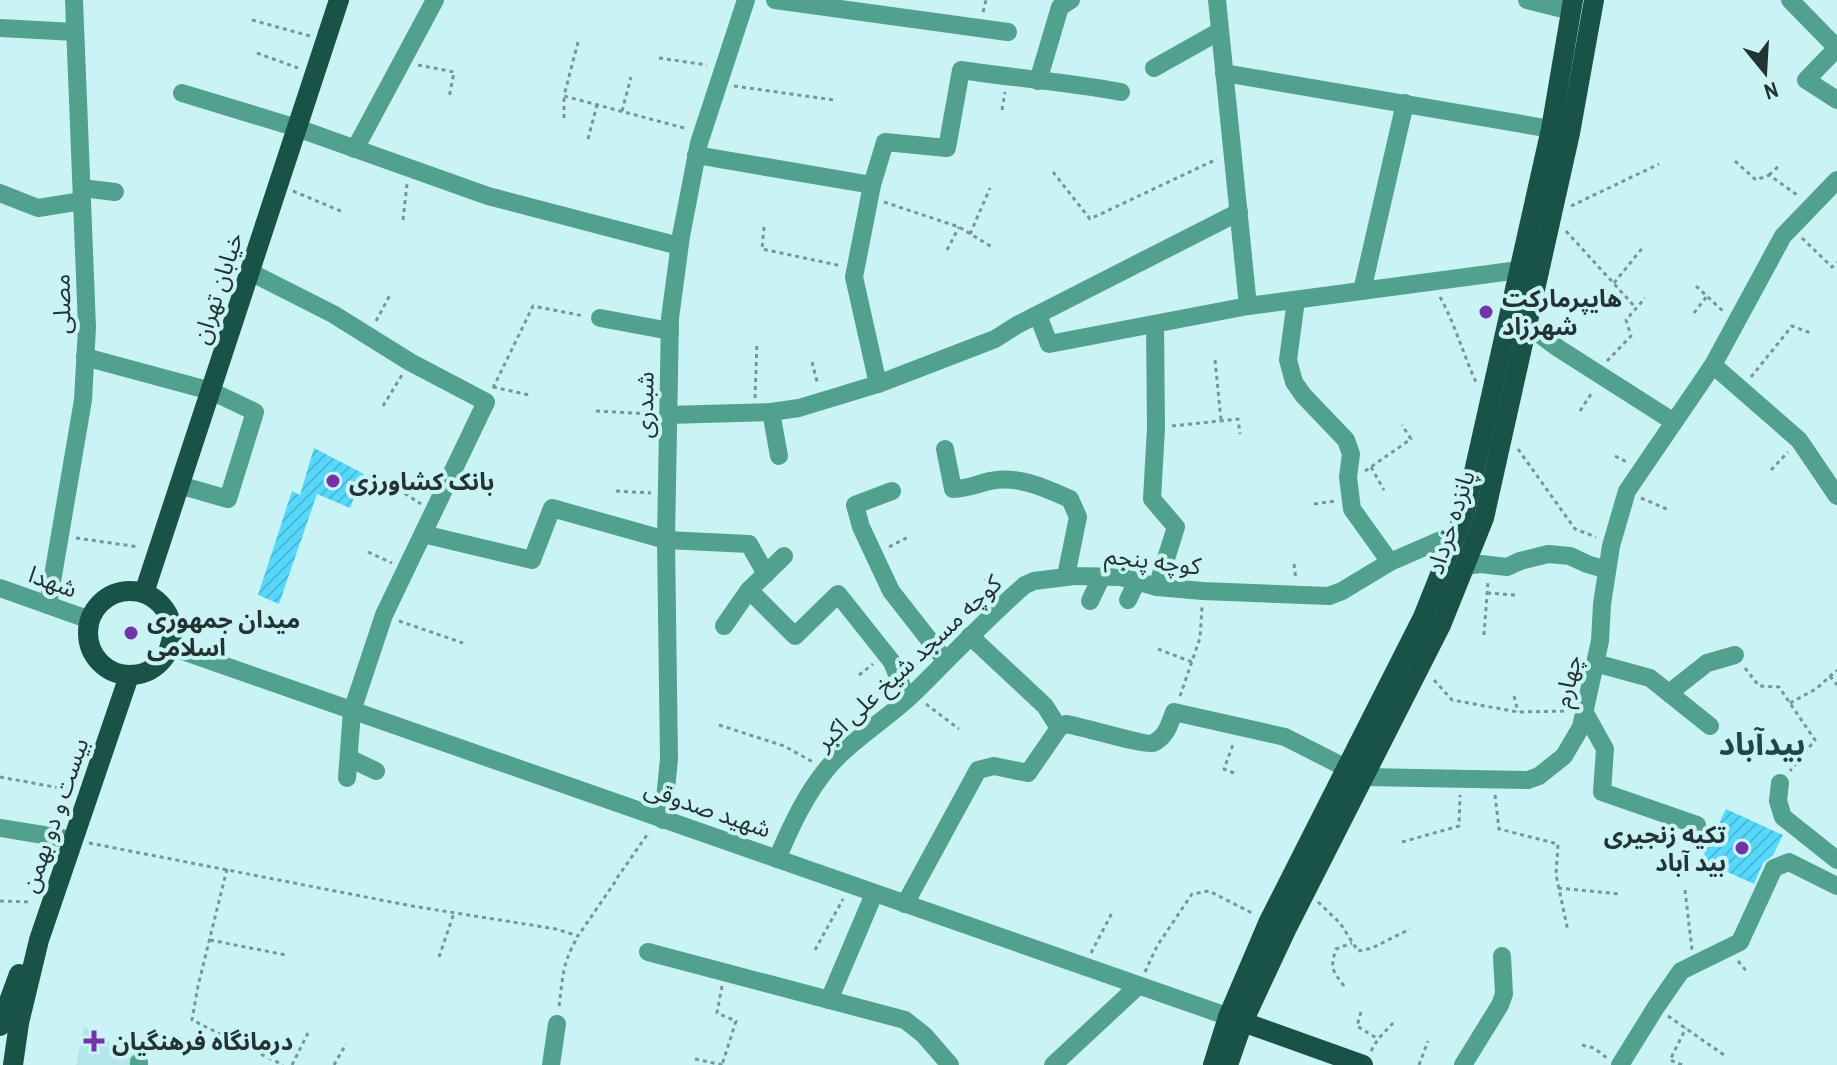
<svg xmlns="http://www.w3.org/2000/svg" width="1837" height="1065" viewBox="0 0 1837 1065" font-family="'Archivo Narrow','Noto Sans Arabic',sans-serif">
<defs>
<pattern id="building-hatch" width="6" height="6" patternUnits="userSpaceOnUse" patternTransform="scale(2)"><rect width="6" height="6" fill="#56d8fc"/><path d="M-1 1l2-2M0 6l6-6M5 7l2-2" fill="none" stroke="#4bbad9"/></pattern>
</defs>
<rect width="100%" height="100%" fill="#c9f3f4"/>
<polygon fill="#b3e6e8" points="84,1027 133,1056 131,1065 76,1065"/>
<g fill="url(#building-hatch)">
<polygon points="314,448 364,474 350,508 317,494 279,604 258,595 292,491 300,495"/>
<polygon points="1726,809 1783,835 1773,855 1763,863 1754,884 1701,860"/>
</g>
<g fill="none" stroke-linecap="round" stroke-linejoin="round">
<g stroke="#799697" stroke-width="3" stroke-dasharray="4 4" stroke-linecap="butt">
<polyline points="983,12 986,0"/>
<polyline points="252,20 310,36"/>
<polyline points="578,42 564,96 688,129"/>
<polyline points="257,53 298,68"/>
<polyline points="659,58 707,65"/>
<polyline points="418,65 454,72 449,98"/>
<polyline points="734,86 834,100"/>
<polyline points="1002,110 1005,92"/>
<polyline points="622,111 631,77"/>
<polyline points="564,118 564,96"/>
<polyline points="588,139 597,105"/>
<polyline points="1735,161 1756,180 1769,175 1800,197"/>
<polyline points="1053,172 1090,219 1217,159"/>
<polyline points="1769,175 1779,166"/>
<polyline points="293,191 343,212"/>
<polyline points="884,202 959,227 992,247"/>
<polyline points="1571,206 1659,164"/>
<polyline points="403,220 407,184"/>
<polyline points="764,227 762,249 842,266"/>
<polyline points="1566,231 1636,308"/>
<polyline points="970,234 990,188"/>
<polyline points="1802,238 1832,267 1837,262"/>
<polyline points="947,250 959,227"/>
<polyline points="1614,283 1644,246"/>
<polyline points="1696,286 1724,312"/>
<path d="M1440 297C1455 324 1463 354 1476 382"/>
<polyline points="1694,313 1707,296"/>
<polyline points="376,321 390,295"/>
<polyline points="1215,360 1221,420"/>
<polyline points="1607,361 1631,336 1626,320 1645,298"/>
<polyline points="812,362 818,385"/>
<polyline points="1751,377 1792,326 1813,334"/>
<polyline points="493,387 529,395"/>
<polyline points="493,388 533,306 584,316"/>
<polyline points="755,398 757,342"/>
<polyline points="383,406 402,375"/>
<polyline points="596,411 652,414"/>
<polyline points="1580,411 1593,391"/>
<polyline points="1172,426 1238,419 1240,434"/>
<polyline points="1518,449 1575,529 1596,537"/>
<polyline points="1615,456 1627,462"/>
<polyline points="1371,467 1384,490"/>
<polyline points="1771,470 1788,452"/>
<polyline points="1365,471 1411,439 1402,425"/>
<polyline points="398,489 421,504"/>
<polyline points="616,491 651,493"/>
<polyline points="1641,498 1669,510"/>
<polyline points="1314,504 1335,501"/>
<polyline points="76,538 139,547"/>
<polyline points="889,547 910,536"/>
<polyline points="368,552 392,563"/>
<polyline points="1294,564 1296,580"/>
<polyline points="985,579 996,590"/>
<polyline points="1487,593 1515,595"/>
<polyline points="399,621 463,643"/>
<polyline points="1484,635 1488,581"/>
<polyline points="1158,649 1192,662"/>
<polyline points="1745,668 1759,686 1779,687 1815,740 1790,771"/>
<polyline points="859,675 873,664"/>
<polyline points="1830,676 1837,685"/>
<polyline points="1434,680 1452,700 1518,712 1568,711"/>
<polyline points="1180,696 1200,638 1202,607"/>
<polyline points="1514,696 1518,712"/>
<polyline points="1790,703 1816,689 1837,670"/>
<polyline points="926,704 959,729"/>
<polyline points="719,725 784,746 813,762"/>
<polyline points="1234,773 1224,769 1234,742"/>
<polyline points="0,777 71,790"/>
<polyline points="1495,795 1499,829 1558,844 1556,875 1568,931"/>
<polyline points="1402,842 1459,826 1460,795"/>
<polyline points="89,843 412,906 556,929 578,936 617,879"/>
<polyline points="227,869 198,986 192,1020 283,1065"/>
<polyline points="617,878 649,832"/>
<polyline points="1558,888 1620,894"/>
<polyline points="1685,890 1692,950"/>
<polyline points="0,901 32,902"/>
<polyline points="1318,902 1340,923 1358,951 1372,948 1410,929"/>
<polyline points="210,940 286,955"/>
<polyline points="815,950 843,899"/>
<polyline points="1091,953 1113,911"/>
<polyline points="439,957 454,913"/>
<polyline points="1738,961 1748,973"/>
<polyline points="1145,972 1157,946 1192,894 1209,891 1252,913"/>
<polyline points="722,986 717,1013 736,1021 722,1065"/>
<path d="M1344 986C1332 970 1330 968 1336 949L1352 943"/>
<path d="M559 1006C563 977 562 964 577 938"/>
<polyline points="1361,1012 1357,1026 1378,1039"/>
<polyline points="1668,1016 1724,1055"/>
<polyline points="1582,1045 1594,1048 1607,1058"/>
<polyline points="1371,1051 1378,1039 1395,1021"/>
<polyline points="695,1059 723,1065"/>
<polyline points="292,1065 308,1033"/>
<polyline points="334,1065 346,1044"/>
<polyline points="1419,1065 1428,1041"/>
<polyline points="1682,1065 1670,1060 1686,1028"/>
</g>
<g stroke="#52a08e" stroke-width="18">
<polyline points="775,0 1008,32"/>
<polyline points="1217,0 1248,306"/>
<polyline points="1527,0 1571,11"/>
<polyline points="1790,0 1837,48 1806,80 1837,100"/>
<polyline points="0,28 75,32"/>
<polyline points="1154,68 1220,31"/>
<polyline points="1224,73 1551,129"/>
<polyline points="1038,81 1060,7 1071,0"/>
<polyline points="182,93 297,128 488,196 679,246"/>
<polyline points="355,149 435,0"/>
<polyline points="696,155 872,185"/>
<polyline points="1837,180 1783,236 1713,365 1799,440 1837,496"/>
<polyline points="82,188 115,192"/>
<polyline points="0,193 38,208 82,201"/>
<polyline points="250,272 333,314 410,362 486,402 384,615 352,711 347,778"/>
<polyline points="1362,291 1405,103"/>
<polyline points="1296,300 1288,360 1294,382 1303,395 1346,440 1351,454 1348,477 1352,509 1390,562"/>
<polyline points="1038,315 1049,344 1248,306 1519,270"/>
<polyline points="600,318 670,331"/>
<polyline points="1155,325 1156,428 1152,499 1176,527 1157,587"/>
<polyline points="1527,325 1558,348 1674,422"/>
<polyline points="85,357 211,391 255,412 228,499 179,485"/>
<path d="M878 384 854 277 872 185 885 142 947 148 961 70C1014 78 1068 82 1121 92"/>
<polyline points="771,412 779,456"/>
<polyline points="668,415 771,412 799,408 878,384 995,339 1017,325 1239,212"/>
<path d="M945 449 953 489C967 489 977 484 990 481 1018 475 1045 488 1070 499L1078 517 1067 571 1074 576 1121 577 1157 587 1203 591 1329 596 1342 591 1390 562 1457 533"/>
<polyline points="892,491 855,505 861,527 891,591 945,660"/>
<polyline points="423,534 532,560 552,508 666,540 749,544 766,574"/>
<polyline points="1465,566 1481,564 1507,567 1520,561 1548,554 1570,556 1587,564 1607,570"/>
<polyline points="0,588 90,620"/>
<polyline points="749,590 795,636 838,594 892,662 907,699"/>
<polyline points="1128,600 1137,581"/>
<polyline points="1090,601 1102,576"/>
<polyline points="48,605 83,400 87,327 74,0"/>
<polyline points="724,626 749,590 784,556"/>
<polyline points="970,636 1045,706 1059,728"/>
<polyline points="171,647 1241,1021"/>
<polyline points="1595,663 1650,678 1710,726"/>
<polyline points="1669,693 1707,663 1735,655"/>
<polyline points="1584,711 1605,749 1602,792 1697,825"/>
<polyline points="349,758 376,771"/>
<polyline points="1364,777 1528,780 1539,776 1564,756 1581,727 1600,641 1602,604 1611,546 1627,491 1713,365"/>
<polyline points="1780,783 1778,801 1783,817 1837,860"/>
<polyline points="663,820 669,759 666,540 670,318 681,236 699,143 746,0"/>
<polyline points="0,828 62,838"/>
<path d="M777 859C791 826 807 791 831 764 854 738 890 717 915 692 952 656 986 618 1025 585L1034 581 1074 576"/>
<path d="M905 904 978 770 994 766 1028 773 1059 728 1066 724C1080 726 1146 746 1153 743 1166 738 1170 723 1174 712L1285 737 1346 768"/>
<polyline points="648,952 905,1020 924,1035 950,1065"/>
<polyline points="829,1000 874,894"/>
<polyline points="139,1065 139,1062"/>
<polyline points="551,1065 557,1024"/>
<polyline points="1053,1065 1138,986"/>
<polyline points="1463,1065 1500,1005 1504,994 1502,956"/>
<polyline points="1620,1065 1656,1007 1681,971 1740,942 1774,868 1789,862 1837,886"/>
</g>
<g stroke="#195246" stroke-width="20">
<circle cx="130" cy="633" r="42"/>
<polyline points="144,593 339,0"/>
<polyline points="1243,1022 1363,1065"/>
<polyline points="0,1026 19,974"/>
<polyline points="13,1065 19,1023 39,940 129,676"/>
<polyline points="1213,1065 1228,1017 1269,921 1423,617 1465,512 1551,129 1573,0"/>
<polyline points="1228,1065 1243,1022 1286,930 1441,625 1484,518 1570,133 1594,0"/>
</g>
</g>
<g fill="#7433a8" stroke="#c9f3f4" stroke-width="3">
<circle cx="1486" cy="312" r="8"/>
<circle cx="333" cy="481" r="8"/>
<circle cx="131" cy="633" r="8"/>
<circle cx="1742" cy="848" r="8"/>
<path d="M90 1029h8v8h8v8h-8v8h-8v-8h-8v-8h8z"/>
</g>
<g text-anchor="middle" dominant-baseline="central" stroke-width="8" stroke-linejoin="round" paint-order="stroke">
<g font-size="24" fill="#233334" stroke="#c9f3f4">
<text transform="translate(217 288) rotate(-72)">خیابان تهران</text>
<text transform="translate(61 304) rotate(-91)">مصلی</text>
<text transform="translate(644 405) rotate(-89)">شبدری</text>
<text transform="translate(1450 522) rotate(-72)">پانزده خرداد</text>
<text transform="translate(1153 560) rotate(7)">کوچه پنجم</text>
<text transform="translate(53 581) rotate(20)">شهدا</text>
<text transform="translate(908 662) rotate(-43)">کوچه مسجد شیخ علی اکبر</text>
<text transform="translate(1567 681) rotate(-77)">چهارم</text>
<text transform="translate(708 808) rotate(19)">شهید صدوقی</text>
<text transform="translate(54 815) rotate(-71)">بیست و دو بهمن</text>
</g>
<g font-size="24" font-weight="bold" fill="#233334" stroke="#c9f3f4" text-anchor="start">
<text x="1502" y="298">هایپرمارکت<tspan x="1502" dy="28">شهرزاد</tspan></text>
<text x="349" y="481">بانک کشاورزی</text>
<text x="147" y="619">میدان جمهوری<tspan x="147" dy="28">اسلامی</tspan></text>
<text x="1726" y="834" text-anchor="end">تکیه زنجیری<tspan x="1726" dy="28">بید آباد</tspan></text>
<text x="112" y="1041">درمانگاه فرهنگیان</text>
</g>
<g font-size="32" font-weight="bold" fill="#204748" stroke="#c9f3f4">
<text x="1762" y="743">بیدآباد</text>
</g>
</g>
<g transform="translate(1765 72) rotate(162)" stroke="#c9f3f4" stroke-width="6" paint-order="stroke">
<path d="M0-6L14 30L0 20L-14 30Z" fill="#233334"/>
<text y="-12" font-size="22" font-weight="bold" text-anchor="middle" fill="#233334">N</text>
</g>
</svg>
